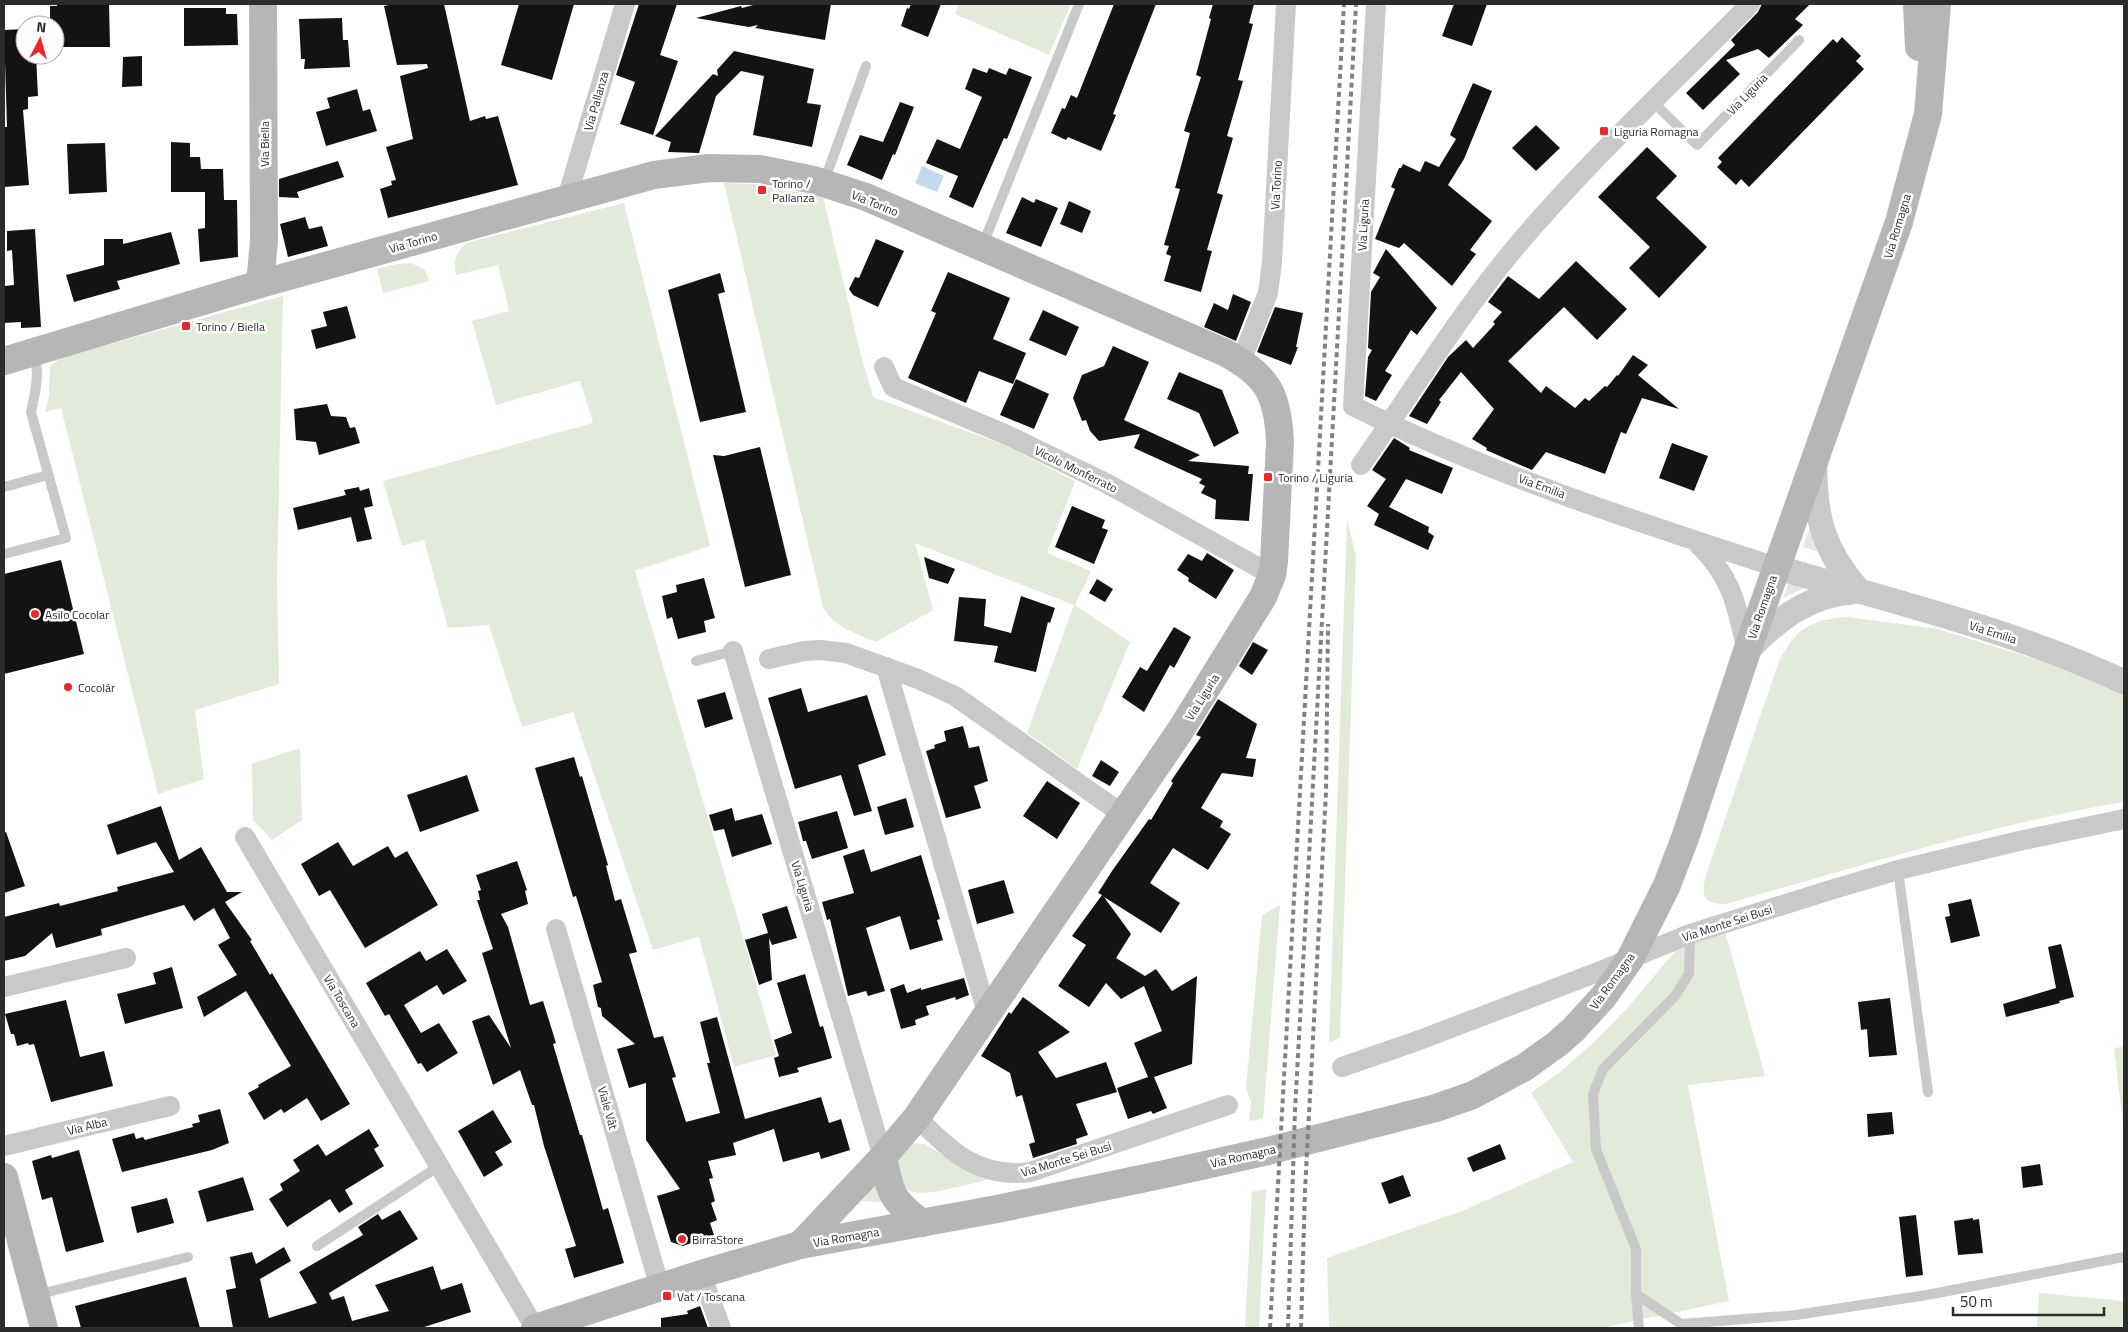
<svg xmlns="http://www.w3.org/2000/svg" width="2128" height="1332" viewBox="0 0 2128 1332" font-family="'Titillium Web',sans-serif">
<rect width="100%" height="100%" fill="#fff"/>
<g fill="#e2ebd9">
<polygon points="959,4 1071,4 1049,55 955,14"/>
<path d="M724 183 754 184 823 197 860 351 873 397 1004 445 1075 481 1047 553 1091 571 1075 605 1130 642 1077 769 1027 733 1074 605 915 543 933 610 876 642C855 633 834 627 823 607Z"/>
<path d="M624 203 710 546 635 571 739 923 776 1055 734 1067 699 937 653 950 573 712 522 727 489 625 448 628 424 540 402 546 383 481 593 423 580 381 496 405 472 321 509 311 498 265 456 275C453 261 456 249 469 242Z"/>
<polygon points="411,263 424,269 430,281 383,293 377,269 397,264"/>
<polygon points="283,296 277,580 279,684 195,710 204,779 158,794 61,408 45,412 49,395 50,367 58,360 67,356"/>
<polygon points="1347,519 1356,556 1340,1038 1329,1043"/>
<polygon points="1810,526 1825,554 1803,547"/>
<polygon points="1790,579 1810,585 1783,598"/>
<path d="M1848 617 1938 629 2064 668 2124 696V802C1989 825 1857 867 1726 904 1700 905 1701 892 1707 872L1779 661C1797 627 1810 620 1848 617Z"/>
<polygon points="300,748 302,820 272,840 253,820 252,764"/>
<polygon points="1280,905 1263,1119 1249,1121 1251,1102 1246,1088 1262,915"/>
<polygon points="1723,924 1765,1076 1688,1085 1729,1301 1611,1326 1606,1328 1329,1328 1327,1258 1462,1211 1573,1162 1531,1093 1560,1072 1596,1040 1628,1007 1690,934"/>
<polygon points="2124,1047 2124,1131 2114,1048"/>
<path d="M910 1143 925 1144 951 1160 994 1178C978 1182 923 1198 910 1191 900 1185 898 1175 894 1165Z"/>
<polygon points="879,1177 890,1203 862,1201"/>
<polygon points="1266,1189 1259,1328 1245,1328 1252,1192"/>
<polygon points="2039,1293 2124,1301 2124,1328 2037,1328"/>
</g>
<polygon fill="#c4daec" points="922,166 944,176 937,192 915,183"/>
<g fill="#131313">
<polygon points="57,4 109,4 110,47 55,47 55,25 50,25 50,6 57,6"/>
<polygon points="393,4 444,4 470,121 485,116 486,119 498,116 518,185 388,218 380,189 392,185 391,181 396,180 386,147 413,139 400,76 428,68 427,64 397,65 384,6"/>
<polygon points="519,4 574,4 552,80 501,65"/>
<polygon points="639,4 677,4 660,55 678,61 653,135 620,124 635,82 616,75"/>
<polygon points="757,4 831,4 825,40 755,28 758,25 749,27 696,18 741,6 742,8"/>
<polygon points="911,4 941,4 928,37 901,26 907,8 909,9"/>
<polygon points="1114,4 1156,4 1113,114 1116,115 1101,151 1068,137 1066,140 1051,133 1062,108 1065,109 1071,95 1077,98"/>
<polygon points="1213,4 1254,4 1249,23 1253,24 1238,80 1243,81 1227,136 1233,138 1217,193 1223,195 1207,250 1212,251 1201,292 1164,281 1171,256 1166,254 1169,246 1164,245 1180,189 1175,188 1190,133 1184,131 1201,77 1196,75 1211,19 1209,18"/>
<polygon points="1454,4 1487,4 1472,46 1442,36"/>
<polygon points="1762,4 1810,4 1795,19 1803,25 1769,58 1758,49 1726,60 1740,74 1703,110 1686,93 1735,45 1731,40 1758,12"/>
<polygon points="184,8 226,8 226,14 237,14 238,45 184,46"/>
<polygon points="342,18 343,40 348,40 350,67 304,69 305,59 301,59 299,19"/>
<polygon points="25,29 25,55 36,55 38,96 28,97 28,109 23,110 29,185 4,187 4,127 7,127 4,30"/>
<polygon points="1842,37 1861,56 1856,61 1864,69 1749,187 1741,179 1736,185 1717,167 1722,162 1718,158 1833,39 1837,43"/>
<polygon points="734,51 814,69 807,103 821,105 812,147 753,135 764,76 741,71 716,96 699,153 668,152 671,142 655,136 713,74 718,76 717,70"/>
<polygon points="142,56 142,86 122,87 123,57"/>
<polygon points="973,68 987,73 989,68 1006,75 1009,68 1032,77 1007,139 1004,138 973,208 949,197 958,176 926,163 937,139 960,149 982,97 965,89"/>
<polygon points="1473,83 1492,91 1464,159 1448,185 1492,221 1470,250 1476,254 1452,286 1404,243 1399,248 1375,239 1395,189 1391,187 1399,168 1401,168 1403,164 1420,172 1425,161 1439,167 1456,139 1450,135"/>
<polygon points="357,89 363,111 370,109 377,131 326,146 316,112 330,108 327,98"/>
<polygon points="900,102 914,107 895,155 893,154 882,180 847,165 860,135 883,142"/>
<polygon points="1536,125 1560,148 1536,171 1512,148"/>
<polygon points="171,142 190,143 190,157 200,157 201,169 223,169 224,200 237,200 238,257 200,262 198,229 205,228 205,192 171,192"/>
<polygon points="105,143 107,192 69,194 67,144"/>
<polygon points="1647,147 1677,176 1656,198 1707,247 1659,298 1629,268 1650,247 1598,197"/>
<polygon points="338,161 344,177 297,192 299,198 279,197 279,179"/>
<polygon points="1022,197 1034,203 1036,199 1058,208 1041,247 1006,233"/>
<polygon points="1069,201 1091,211 1082,233 1060,224"/>
<polygon points="305,217 309,229 322,226 328,246 288,257 280,224"/>
<polygon points="35,229 41,327 21,328 21,322 4,323 4,286 14,285 12,250 7,251 7,231"/>
<polygon points="171,232 180,264 117,281 120,289 74,302 66,275 104,265 104,239 123,239 123,244"/>
<polygon points="876,239 904,251 878,307 853,295 849,289 855,277 859,278"/>
<polygon points="1386,249 1437,308 1417,335 1411,330 1385,371 1392,375 1376,401 1365,396 1368,357 1372,350 1368,348 1371,292 1380,277 1373,273"/>
<polygon points="1576,261 1627,309 1597,340 1564,307 1508,361 1541,393 1546,386 1575,408 1585,398 1589,401 1605,386 1607,387 1617,375 1618,376 1633,355 1648,365 1638,375 1679,409 1642,398 1626,434 1621,432 1605,474 1546,452 1532,470 1486,450 1487,448 1472,439 1494,409 1461,372 1439,400 1441,402 1427,424 1409,416 1448,357 1466,340 1473,348 1495,324 1493,322 1502,312 1488,302 1508,276 1539,299"/>
<polygon points="948,272 1010,298 993,339 1026,353 1013,384 979,371 966,403 908,378 936,313 931,311"/>
<polygon points="720,273 725,292 718,294 746,412 700,422 668,290"/>
<polygon points="1233,294 1251,302 1236,341 1204,327 1214,303 1228,310"/>
<polygon points="347,306 356,338 316,349 311,330 327,326 323,312"/>
<polygon points="1275,307 1303,313 1296,347 1298,347 1291,365 1257,352"/>
<polygon points="1043,310 1079,327 1066,356 1029,340"/>
<polygon points="1113,346 1149,362 1124,420 1200,455 1188,461 1249,466 1248,474 1253,474 1249,521 1215,519 1216,500 1201,493 1205,486 1199,483 1202,479 1134,448 1140,434 1099,441 1090,431 1086,420 1082,421 1073,398 1082,375 1104,366"/>
<polygon points="1179,372 1222,390 1239,433 1214,447 1199,413 1167,399"/>
<polygon points="1016,379 1049,394 1034,429 1000,415"/>
<polygon points="327,404 331,416 346,417 350,428 355,427 360,443 319,455 316,442 296,440 294,409"/>
<polygon points="1394,438 1410,448 1409,450 1453,468 1442,494 1406,479 1389,507 1429,527 1428,532 1434,536 1428,550 1374,525 1379,514 1367,506 1386,479 1372,470"/>
<polygon points="1672,443 1708,456 1694,491 1659,478"/>
<polygon points="760,447 791,575 745,587 713,455 724,456"/>
<polygon points="359,487 360,491 369,488 373,506 364,508 372,539 357,542 351,517 298,530 293,508 346,495 344,490"/>
<polygon points="1072,506 1105,520 1102,528 1108,530 1094,564 1055,547"/>
<polygon points="1207,553 1234,570 1216,599 1188,581 1189,578 1177,570 1188,554 1202,561"/>
<polygon points="924,557 955,569 948,584 929,578"/>
<polygon points="61,560 84,654 4,674 4,574"/>
<polygon points="704,578 715,618 704,621 706,632 678,639 672,617 667,619 662,596 677,592 676,585"/>
<polygon points="1097,579 1113,589 1105,602 1089,593"/>
<polygon points="1021,596 1055,608 1050,623 1048,622 1036,672 994,662 998,646 954,641 959,597 986,599 984,626 1011,633"/>
<polygon points="1174,627 1191,637 1174,668 1170,665 1144,712 1122,697 1140,667 1147,671"/>
<polygon points="1253,642 1268,650 1252,675 1239,666"/>
<polygon points="801,688 808,712 867,695 886,755 858,765 872,811 854,816 841,775 795,789 768,698"/>
<polygon points="725,692 733,719 705,728 697,700"/>
<polygon points="1218,699 1257,724 1246,758 1256,759 1253,777 1222,773 1201,808 1223,821 1220,827 1231,834 1208,870 1173,848 1150,883 1180,903 1161,933 1104,897 1131,934 1116,958 1145,976 1156,969 1172,991 1197,976 1192,1064 1154,1077 1167,1108 1153,1114 1151,1111 1128,1119 1117,1088 1148,1077 1134,1043 1162,1031 1144,986 1121,999 1106,983 1089,1007 1058,986 1086,945 1072,936 1102,895 1098,893 1112,871 1149,819 1151,820 1173,783 1171,781 1201,737 1196,735"/>
<polygon points="963,726 969,748 979,746 988,781 974,786 981,808 946,818 926,751 935,748 934,745 946,741 944,731"/>
<polygon points="574,757 580,777 582,776 608,865 606,866 615,901 621,899 637,952 629,954 654,1038 663,1036 676,1077 672,1078 686,1122 720,1113 707,1063 710,1063 700,1022 717,1017 745,1119 821,1097 829,1123 841,1119 850,1150 821,1159 819,1152 783,1162 774,1129 733,1143 736,1155 708,1161 713,1178 709,1179 715,1201 711,1203 717,1220 710,1223 714,1235 683,1246 671,1242 657,1196 680,1189 646,1140 646,1083 629,1088 617,1049 635,1044 602,1016 601,1008 598,1007 593,985 602,982 576,896 573,897 535,768"/>
<polygon points="1101,760 1119,772 1110,786 1092,776"/>
<polygon points="467,775 479,811 420,832 407,795"/>
<polygon points="1047,781 1080,803 1057,839 1023,816"/>
<polygon points="906,798 914,827 885,835 877,807"/>
<polygon points="161,806 179,860 201,847 227,892 242,892 225,902 252,940 250,941 270,975 272,973 350,1104 321,1121 307,1098 284,1113 281,1109 264,1120 248,1093 259,1087 258,1085 291,1066 246,991 204,1017 197,997 237,975 218,945 230,938 214,908 194,921 184,905 101,929 102,935 56,948 52,933 25,956 4,961 4,917 59,903 60,906 118,891 117,887 174,872 156,842 117,855 107,825"/>
<polygon points="732,808 735,821 762,814 772,844 732,857 724,829 714,831 709,815"/>
<polygon points="837,811 848,848 812,859 806,841 803,841 798,822"/>
<polygon points="6,832 25,886 4,893 4,833"/>
<polygon points="338,842 353,866 388,846 395,858 407,851 438,905 365,948 330,890 319,896 301,864"/>
<polygon points="864,849 871,872 921,855 940,919 937,920 943,940 910,950 900,916 866,928 885,991 868,996 866,991 848,996 830,919 827,920 822,902 854,893 843,856"/>
<polygon points="517,861 527,890 525,891 528,904 501,914 508,927 530,1005 543,1001 556,1043 553,1044 580,1135 582,1135 603,1210 608,1208 624,1263 574,1278 565,1249 576,1246 544,1146 534,1105 532,1105 520,1070 493,1085 472,1021 489,1015 511,1048 482,953 493,949 477,900 480,900 478,891 481,890 476,875"/>
<polygon points="1004,880 1014,913 977,924 968,890"/>
<polygon points="1971,899 1980,936 1951,943 1945,917 1950,916 1948,904"/>
<polygon points="787,906 797,938 772,945 769,938 772,980 759,985 745,940 768,933 762,914"/>
<polygon points="2061,944 2074,997 2059,1001 2060,1003 2006,1017 2003,1004 2056,988 2057,993 2048,947"/>
<polygon points="447,949 467,981 443,995 437,985 404,1005 421,1033 439,1023 458,1053 427,1072 421,1063 418,1064 389,1014 385,1016 366,983 420,951 426,961"/>
<polygon points="172,967 183,1008 125,1024 117,994 156,984 153,973"/>
<polygon points="805,974 820,1027 823,1026 832,1058 797,1068 799,1072 779,1077 774,1058 779,1056 774,1040 792,1033 777,983"/>
<polygon points="964,978 969,995 956,1000 955,997 926,1006 929,1015 915,1020 916,1025 901,1029 890,989 904,984 907,993 921,988 921,990"/>
<polygon points="1023,997 1070,1032 1038,1052 1056,1078 1106,1062 1117,1092 1076,1104 1088,1135 1076,1139 1077,1144 1033,1158 1029,1144 1035,1142 1022,1095 1016,1097 1010,1073 981,1056 1009,1012 1011,1014"/>
<polygon points="1890,998 1897,1055 1869,1057 1867,1029 1861,1030 1858,1002"/>
<polygon points="66,1000 80,1057 104,1051 113,1086 51,1102 34,1044 29,1045 28,1043 17,1046 14,1034 11,1034 5,1014"/>
<polygon points="220,1109 229,1143 212,1150 122,1172 112,1139 134,1133 136,1139 143,1137 145,1140 193,1127 192,1124 200,1122 198,1115"/>
<polygon points="493,1110 512,1142 495,1152 503,1165 484,1177 458,1131"/>
<polygon points="1892,1112 1894,1134 1868,1137 1867,1114"/>
<polygon points="369,1129 379,1146 374,1149 384,1166 345,1190 353,1204 339,1213 330,1199 287,1227 269,1199 283,1190 280,1184 300,1171 293,1160 318,1144 326,1156"/>
<polygon points="1500,1144 1506,1159 1473,1172 1467,1158"/>
<polygon points="79,1150 104,1242 66,1252 52,1197 42,1200 32,1161 51,1155 52,1158"/>
<polygon points="2040,1164 2043,1185 2023,1188 2021,1167"/>
<polygon points="1403,1175 1411,1196 1389,1204 1381,1183"/>
<polygon points="243,1177 254,1210 207,1222 198,1191"/>
<polygon points="167,1198 174,1223 137,1233 131,1207"/>
<polygon points="400,1210 418,1239 329,1293 332,1300 344,1296 352,1321 389,1311 375,1285 433,1266 441,1290 462,1283 471,1312 421,1328 233,1328 226,1290 236,1288 230,1257 252,1252 256,1264 284,1247 291,1261 260,1279 269,1318 317,1303 299,1272 363,1235 358,1227 378,1214 382,1220"/>
<polygon points="1916,1215 1923,1275 1906,1277 1899,1217"/>
<polygon points="1973,1218 1973,1220 1979,1219 1983,1253 1958,1255 1954,1221"/>
<polygon points="186,1277 200,1328 81,1328 75,1306"/>
<polygon points="700,1306 708,1328 661,1328 661,1318 688,1314 687,1311"/>
</g>
<g fill="none" stroke-linecap="round" stroke-linejoin="round">
<g stroke="#c9c9c9" stroke-width="10">
<polyline points="1652,101 1697,145 1799,40"/>
<polyline points="824,182 866,66"/>
<polyline points="982,247 1079,4"/>
<polyline points="4,487 48,475"/>
<path d="M4 554 66 538 31 412C36 391 39 374 35 353"/>
<polyline points="696,661 733,651"/>
<polyline points="1898,870 1928,1092"/>
<polyline points="317,1246 439,1166"/>
<polyline points="1636,1294 1681,1324 1796,1315 1927,1295 2124,1257"/>
<polyline points="36,1295 188,1257"/>
<polyline points="1639,1328 1636,1294 1636,1249 1596,1149 1593,1094 1603,1069 1675,996 1689,974 1690,934"/>
</g>
<g stroke="#c9c9c9" stroke-width="20">
<path d="M1376 4 1353 406C1487 473 1634 521 1776 567"/>
<polyline points="567,198 625,4"/>
<polyline points="1241,361 1268,293 1272,262 1286,4"/>
<polyline points="884,367 893,387 1007,435 1106,483 1272,575"/>
<path d="M1361 465C1411 393 1458 317 1514 249 1587 162 1671 85 1750 4"/>
<path d="M1698 544C1733 579 1736 604 1747 651"/>
<polyline points="733,651 883,1157"/>
<polyline points="769,659 804,651 820,650 846,653 918,679 955,696 1122,814"/>
<polyline points="886,667 987,1013"/>
<polyline points="245,837 535,1328"/>
<polyline points="556,929 660,1288"/>
<polyline points="4,987 126,958"/>
<polyline points="1342,1067 1417,1041 1598,972 1690,934 1824,892 1898,870 2019,841 2124,819"/>
<path d="M917 1117C949 1151 980 1179 1030 1172L1228 1105"/>
<polyline points="4,1146 170,1106"/>
<polyline points="701,1274 721,1328"/>
</g>
<g stroke="#c9c9c9" stroke-width="25">
<path d="M1815 463C1814 517 1824 551 1859 591"/>
<path d="M1776 567C1893 602 2014 630 2124 682"/>
<path d="M1747 651C1776 621 1808 595 1852 592"/>
</g>
<g stroke="#b6b6b6" stroke-width="28">
<polyline points="1917,4 1919,47"/>
<polyline points="260,284 264,241 263,4"/>
<path d="M4 361 260 284 654 175 709 168 760 169 814 180 866 197 1226 353C1268 376 1278 395 1280 442L1274 562 1272 575 1263 597 1180 731 917 1117 883 1157 800 1245"/>
<path d="M883 1157C890 1193 892 1201 922 1223"/>
<polyline points="4,1177 44,1328"/>
<polyline points="535,1328 701,1274 800,1245 997,1209 1165,1174 1268,1151 1436,1108 1473,1095 1525,1067 1557,1044 1574,1029 1604,996 1630,959 1667,885 1685,838 1747,651 1899,222 1928,114 1937,4"/>
</g>
<g stroke="#818181" stroke-width="4" stroke-dasharray="5 4" stroke-linecap="butt">
<polyline points="1270,1328 1344,4"/>
<polyline points="1288,1328 1295,1110 1356,4"/>
<polyline points="1301,1328 1305,1190 1326,792 1328,624"/>
</g>
</g>
<g fill="#ec262a" stroke="#fff" stroke-width="2">
<rect x="1599" y="126" width="10" height="10" rx="2.5"/>
<rect x="757" y="185" width="10" height="10" rx="2.5"/>
<rect x="181" y="321" width="10" height="10" rx="2.5"/>
<rect x="1263" y="472" width="10" height="10" rx="2.5"/>
<circle cx="35" cy="614" r="5"/>
<circle cx="68" cy="687" r="5"/>
<circle cx="682" cy="1239" r="5"/>
<rect x="662" y="1291" width="10" height="10" rx="2.5"/>
</g>
<g text-anchor="middle" dominant-baseline="central" stroke-width="5" stroke-linejoin="round" paint-order="stroke">
<g font-size="12" fill="#2c2c2c" stroke="#fff">
<text transform="translate(1747 94) rotate(-46)">Via Liguria</text>
<text transform="translate(596 101) rotate(-74)">Via Pallanza</text>
<text transform="translate(264 144) rotate(-90)">Via Biella</text>
<text transform="translate(1276 185) rotate(-87)">Via Torino</text>
<text transform="translate(875 203) rotate(22)">Via Torino</text>
<text transform="translate(1363 225) rotate(-87)">Via Liguria</text>
<text transform="translate(1897 226) rotate(-73)">Via Romagna</text>
<text transform="translate(413 242) rotate(-16)">Via Torino</text>
<text transform="translate(1076 469) rotate(26)">Vicolo Monferrato</text>
<text transform="translate(1542 486) rotate(20)">Via Emilia</text>
<text transform="translate(1762 607) rotate(-71)">Via Romagna</text>
<text transform="translate(1993 632) rotate(18)">Via Emilia</text>
<text transform="translate(1202 697) rotate(-58)">Via Liguria</text>
<text transform="translate(803 886) rotate(73)">Via Liguria</text>
<text transform="translate(1727 923) rotate(-18)">Via Monte Sei Busi</text>
<text transform="translate(1612 981) rotate(-54)">Via Romagna</text>
<text transform="translate(342 1001) rotate(59)">Via Toscana</text>
<text transform="translate(608 1108) rotate(74)">Viale Vât</text>
<text transform="translate(87 1126) rotate(-14)">Via Alba</text>
<text transform="translate(1243 1156) rotate(-13)">Via Romagna</text>
<text transform="translate(1066 1159) rotate(-17)">Via Monte Sei Busi</text>
<text transform="translate(846 1237) rotate(-10)">Via Romagna</text>
</g>
<g font-size="12" fill="#2c2c2c" stroke="#fff" text-anchor="start">
<text x="1614" y="131">Liguria Romagna</text>
<text x="772" y="183">Torino /<tspan x="772" dy="14">Pallanza</tspan></text>
<text x="196" y="326">Torino / Biella</text>
<text x="1278" y="477">Torino / Liguria</text>
<text x="45" y="614">Asilo Cocolar</text>
<text x="78" y="687">Cocolâr</text>
<text x="692" y="1239">BirraStore</text>
<text x="677" y="1296">Vat / Toscana</text>
</g>
</g>
<rect width="2128" height="1332" fill="none" stroke="#2c2c2c" stroke-width="10"/>
<g transform="translate(40 40) rotate(6)"><circle r="24" fill="#ffffff" stroke="#ababab"/>
<path d="M0-4L9 19L0 12L-9 19Z" fill="#ec262a"/>
<text y="-8" font-size="14" font-weight="bold" text-anchor="middle" fill="#2c2c2c">N</text>
</g>
<path d="M1953 1307v8h151v-8" fill="none" stroke="#2c2c2c" stroke-width="2.5"/>
<text x="1960" y="1307" font-size="15" fill="#2c2c2c" stroke="#ffffff" stroke-width="4" paint-order="stroke">50 m</text>
</svg>
